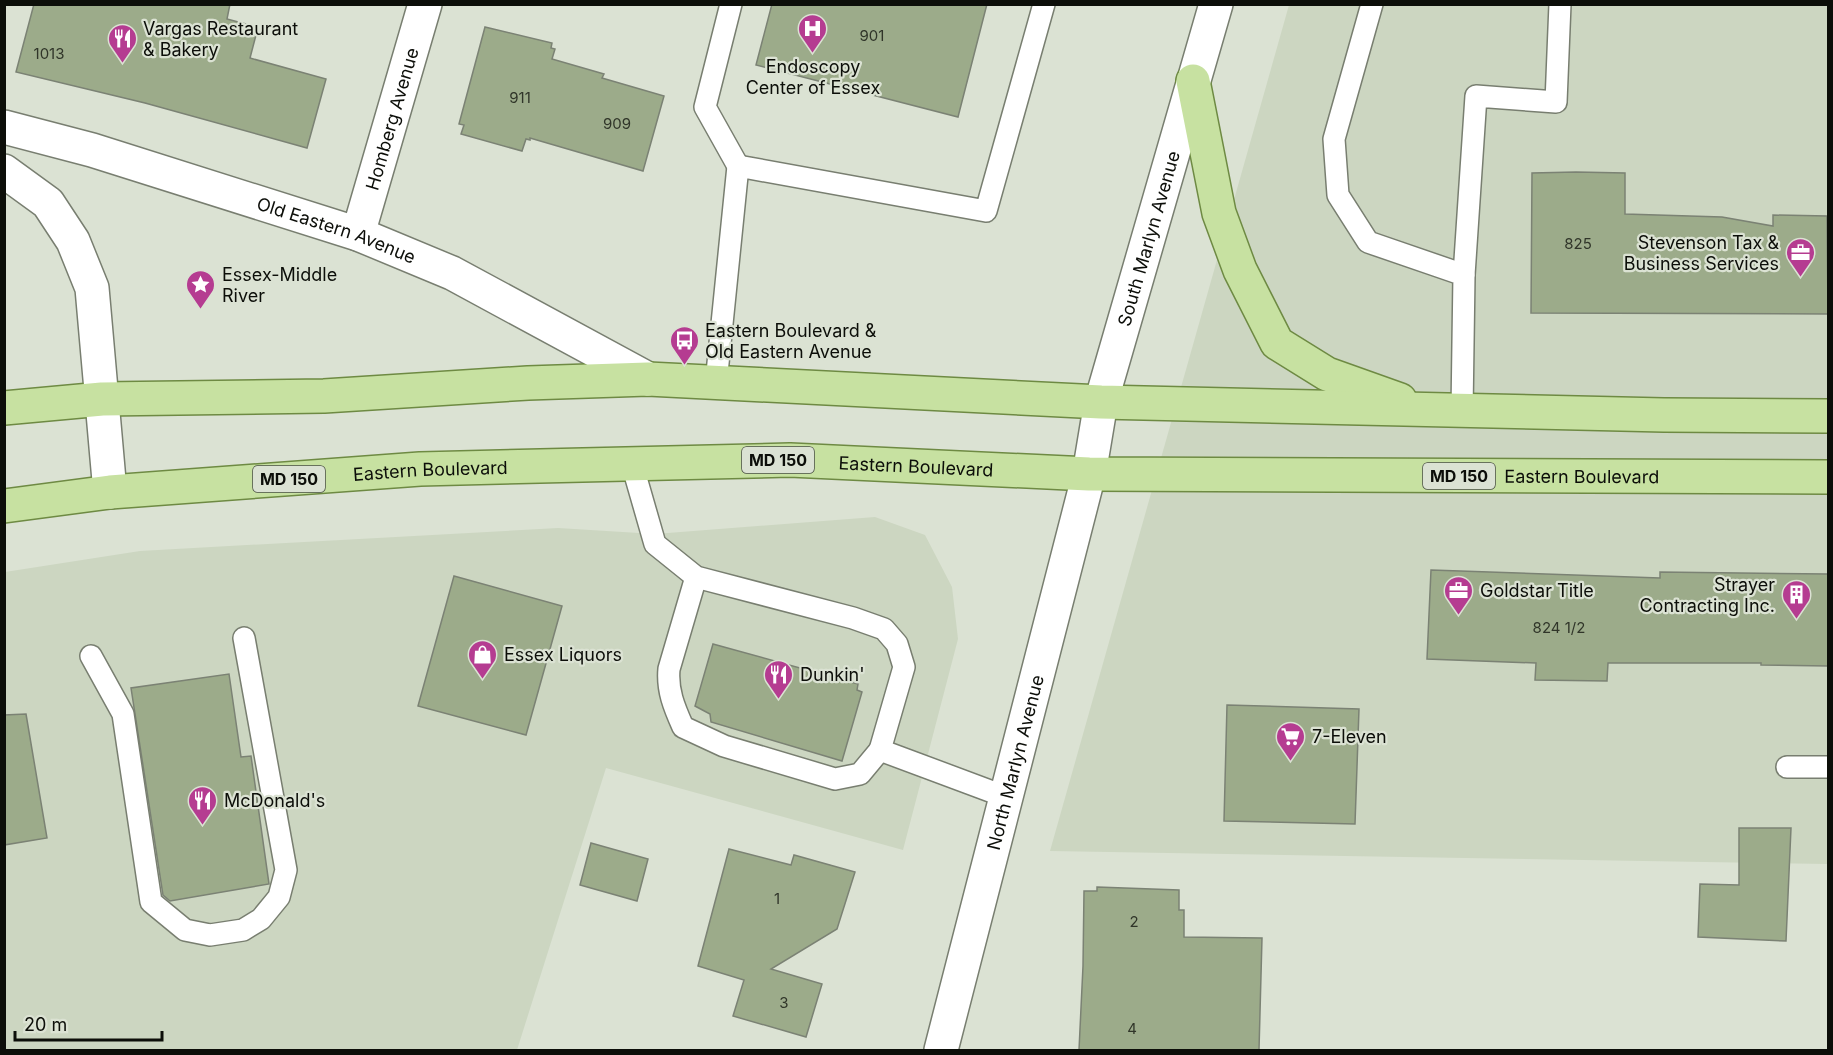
<svg xmlns="http://www.w3.org/2000/svg" width="1833" height="1055" viewBox="0 0 1833 1055" font-family="Inter,sans-serif">
<rect width="100%" height="100%" fill="#dbe2d3"/>
<g fill="#ccd6c1">
<polygon points="1289,5 1828,5 1828,864 1050,851"/>
<polygon points="875,517 925,535 952,587 958,639 903,850 606,768 517,1050 5,1050 5,572 140,551 558,528 655,534"/>
</g>
<g fill="#9cab8a" stroke="#7b8274" stroke-width="1.5">
<polygon points="34,4 230,4 227,19 246,24 244,32 256,35 250,58 326,79 307,148 145,103 16,72"/>
<polygon points="772,4 987,4 958,117 756,65"/>
<polygon points="485,27 552,43 551,48 555,49 552,59 604,74 602,78 664,96 643,171 530,138 530,140 526,139 522,151 461,134 464,125 459,124"/>
<polygon points="1576,172 1625,173 1625,214 1722,217 1773,226 1773,215 1827,216 1828,314 1531,313 1532,173"/>
<polygon points="1431,570 1660,578 1660,572 1828,574 1828,666 1761,665 1761,663 1608,663 1607,681 1535,680 1536,663 1427,659"/>
<polygon points="454,576 562,606 526,735 418,706"/>
<polygon points="713,644 858,684 857,690 862,692 842,761 711,722 710,714 695,706"/>
<polygon points="229,674 241,757 251,756 269,884 170,901 163,895 131,688"/>
<polygon points="1227,705 1359,709 1355,824 1224,821"/>
<polygon points="26,714 47,838 4,845 4,715"/>
<polygon points="1739,828 1791,828 1786,941 1698,937 1700,884 1739,885"/>
<polygon points="591,843 648,859 637,901 580,885"/>
<polygon points="729,849 791,865 794,855 855,872 837,929 771,969 822,984 806,1037 733,1016 744,980 698,966"/>
<polygon points="1097,887 1179,890 1179,910 1184,910 1184,937 1262,938 1259,1050 1079,1050 1083,966 1084,891 1097,891"/>
</g>
<g fill="none" stroke-linecap="round" stroke-linejoin="round">
<defs>
<g id="service">
<polyline points="731,4 705,107 738,166"/>
<polyline points="1372,4 1334,139 1338,195 1368,242 1464,275 1462,411"/>
<polyline points="1464,275 1476,96 1556,102 1560,4"/>
<polyline points="716,383 738,166 986,211 1044,4"/>
<polyline points="632,464 655,544 696,577 853,618 884,629 897,644 904,667 880,750 1006,797"/>
<path d="M696 577 669 669C667 690 674 707 683 727L724 746 835 779 860 774 880 750"/>
<polyline points="91,656 123,714 151,902 185,930 210,935 243,930 261,919 279,897 286,870 244,638"/>
<polyline points="1787,767 1828,767"/>
</g>
<g id="minor">
<path id="s1" d="M358 234 425 4"/>
</g>
<g id="tertiary">
<path id="s2" d="M4 127 92 150 358 234 452 273 648 379"/>
<polyline points="4,171 48,203 73,241 92,288 110,492"/>
<path id="s3" d="M941 1050 1089 474 1101 402 1216 4"/>
</g>
<g id="primary">
<polyline points="1193,81 1219,213 1240,270 1277,343 1327,374 1400,400"/>
<polyline points="4,408 102,399 324,396 528,383 648,379 1101,402 1664,415 1828,416"/>
<path id="s4" d="M4 506 110 492 420 469 790 460 1089 474 1828 477"/>
</g>
</defs>
<use href="#service" stroke="#787e70" stroke-width="24"/>
<use href="#minor" stroke="#787e70" stroke-width="36"/>
<use href="#tertiary" stroke="#787e70" stroke-width="36"/>
<use href="#primary" stroke="#6e8a43" stroke-width="36"/>
<use href="#service" stroke="#fff" stroke-width="21"/>
<use href="#minor" stroke="#fff" stroke-width="33"/>
<use href="#tertiary" stroke="#fff" stroke-width="33"/>
<use href="#primary" stroke="#c7e1a1" stroke-width="33"/>
</g>
<defs>
<symbol id="hospital-pin" viewBox="-11 -11 22 30"><path d="M0 17L-7.5 6A9.5 9.5 0 1 1 7.5 6Z" fill="#b53c91" stroke="#dbe2d3"/><path d="M-5-5h3v3.5h4V-5h3V5h-3V1.5h-4V5h-3Z" fill="#fff"/></symbol>
<symbol id="restaurant-pin" viewBox="-11 -11 22 30"><path d="M0 17L-7.5 6A9.5 9.5 0 1 1 7.5 6Z" fill="#b53c91" stroke="#dbe2d3"/><path d="M-5-6h1v4h1v-4h1v4h1v-4h1v5L-1.5 .5V6h-2V.5L-5-1ZM5-6V6H3V1.5H1.5Q1.5-4 5-6Z" fill="#fff"/></symbol>
<symbol id="office-pin" viewBox="-11 -11 22 30"><path d="M0 17L-7.5 6A9.5 9.5 0 1 1 7.5 6Z" fill="#b53c91" stroke="#dbe2d3"/><path d="M-6-3h4V-5.5h4V-3h4V5H-6ZM-1-4.5V-3h2v-1.5ZM-6 0V1H6V0Z" fill="#fff"/></symbol>
<symbol id="sight-pin" viewBox="-11 -11 22 30"><path d="M0 17L-7.5 6A9.5 9.5 0 1 1 7.5 6Z" fill="#b53c91" stroke="#dbe2d3"/><path d="M0-6L1.8-2.2L6-1.7L2.9 1.2L3.7 5.4L0 3.3L-3.7 5.4L-2.9 1.2L-6-1.7L-1.8-2.2Z" fill="#fff"/></symbol>
<symbol id="bus-pin" viewBox="-11 -11 22 30"><path d="M0 17L-7.5 6A9.5 9.5 0 1 1 7.5 6Z" fill="#b53c91" stroke="#dbe2d3"/><path d="M-5-6H5V4H4V6H2V4H-2V6H-4V4H-5ZM-3.5-4V0h7V-4ZM-3.5 1.2v1.5H-2V1.2ZM2 1.2v1.5H3.5V1.2Z" fill="#fff"/></symbol>
<symbol id="building-pin" viewBox="-11 -11 22 30"><path d="M0 17L-7.5 6A9.5 9.5 0 1 1 7.5 6Z" fill="#b53c91" stroke="#dbe2d3"/><path d="M-4-6H4V6H1V3H-1V6H-4ZM-2.5-4.3h1.7v1.8h-1.7ZM.8-4.3h1.7v1.8H.8ZM-2.5-1h1.7V.8h-1.7ZM.8-1h1.7V.8H.8Z" fill="#fff"/></symbol>
<symbol id="shop-pin" viewBox="-11 -11 22 30"><path d="M0 17L-7.5 6A9.5 9.5 0 1 1 7.5 6Z" fill="#b53c91" stroke="#dbe2d3"/><path d="M-5-2.5h2.3a2.7 3.5 0 0 1 5.4 0H5L5.5 6h-11ZM-1.5-2.5h3a1.5 2.3 0 0 0-3 0Z" fill="#fff"/></symbol>
<symbol id="supermarket-pin" viewBox="-11 -11 22 30"><path d="M0 17L-7.5 6A9.5 9.5 0 1 1 7.5 6Z" fill="#b53c91" stroke="#dbe2d3"/><path d="M-6-5.5h2.5l.6 2H6L4.5 2H-2.5L-4.4-4H-6ZM-1.5 3.2a1.3 1.3 0 1 0 .1 0ZM3 3.2a1.3 1.3 0 1 0 .1 0Z" fill="#fff"/></symbol>
</defs>
<g fill-rule="evenodd">
<use href="#hospital-pin" x="796" y="12" width="33" height="45"/>
<use href="#restaurant-pin" x="106" y="22" width="33" height="45"/>
<use href="#office-pin" x="1784" y="236" width="33" height="45"/>
<use href="#sight-pin" x="184" y="268" width="33" height="45"/>
<use href="#bus-pin" x="668" y="324" width="33" height="45"/>
<use href="#office-pin" x="1442" y="574" width="33" height="45"/>
<use href="#building-pin" x="1780" y="578" width="33" height="45"/>
<use href="#shop-pin" x="466" y="638" width="33" height="45"/>
<use href="#restaurant-pin" x="762" y="658" width="33" height="45"/>
<use href="#supermarket-pin" x="1274" y="720" width="33" height="45"/>
<use href="#restaurant-pin" x="186" y="784" width="33" height="45"/>
</g>
<g text-anchor="middle" dominant-baseline="central" stroke-width="4.5" stroke-linejoin="round" paint-order="stroke">
<g font-size="15" fill="#303529">
<text x="872" y="35">901</text>
<text x="49" y="53">1013</text>
<text x="520" y="97">911</text>
<text x="617" y="123">909</text>
<text x="1578" y="243">825</text>
<text x="1559" y="627">824 1/2</text>
<text x="777" y="898">1</text>
<text x="1134" y="921">2</text>
<text x="784" y="1002">3</text>
<text x="1132" y="1028">4</text>
</g>
<g fill="#dbe2d3" stroke="#4a4e46" stroke-width="1.5">
<rect x="742" y="447" width="72" height="26" rx="4.5"/>
<rect x="1423" y="463" width="72" height="26" rx="4.5"/>
<rect x="253" y="466" width="72" height="26" rx="4.5"/>
</g>
<g font-size="16" font-weight="bold" fill="#0c0e09">
<text x="778" y="460">MD 150</text>
<text x="1459" y="476">MD 150</text>
<text x="289" y="479">MD 150</text>
</g>
<g font-size="18" fill="#0c0e09" stroke="#dbe2d3" text-anchor="start">
<text x="143" y="28">Vargas Restaurant<tspan x="143" dy="21">&amp; Bakery</tspan></text>
<text x="813" y="66" text-anchor="middle">Endoscopy<tspan x="813" dy="21">Center of Essex</tspan></text>
<text x="1779" y="242" text-anchor="end">Stevenson Tax &amp;<tspan x="1779" dy="21">Business Services</tspan></text>
<text x="222" y="274">Essex-Middle<tspan x="222" dy="21">River</tspan></text>
<text x="705" y="330">Eastern Boulevard &amp;<tspan x="705" dy="21">Old Eastern Avenue</tspan></text>
<text x="1775" y="584" text-anchor="end">Strayer<tspan x="1775" dy="21">Contracting Inc.</tspan></text>
<text x="1480" y="590">Goldstar Title</text>
<text x="504" y="654">Essex Liquors</text>
<text x="800" y="674">Dunkin'</text>
<text x="1312" y="736">7-Eleven</text>
<text x="224" y="800">McDonald's</text>
</g>
<g font-size="18" fill="#0c0e09" stroke="#dbe2d3">
<text stroke="none"><textPath href="#s1" startOffset="120">Homberg Avenue</textPath></text>
<text stroke="none"><textPath href="#s2" startOffset="348">Old Eastern Avenue</textPath></text>
<text stroke="none"><textPath href="#s3" startOffset="838">South Marlyn Avenue</textPath></text>
<text stroke="none"><textPath href="#s4" startOffset="914">Eastern Boulevard</textPath></text>
<text stroke="none"><textPath href="#s4" startOffset="428">Eastern Boulevard</textPath></text>
<text stroke="none"><textPath href="#s4" startOffset="1580">Eastern Boulevard</textPath></text>
<text stroke="none"><textPath href="#s3" startOffset="297">North Marlyn Avenue</textPath></text>
</g>
</g>
<rect width="1833" height="1055" fill="none" stroke="#0c0e09" stroke-width="12"/>
<path d="M15 1031v9h147v-9" fill="none" stroke="#0c0e09" stroke-width="3"/>
<text x="24" y="1031" font-size="18" fill="#0c0e09" stroke="#dbe2d3" stroke-width="4.5" paint-order="stroke">20 m</text>
</svg>
